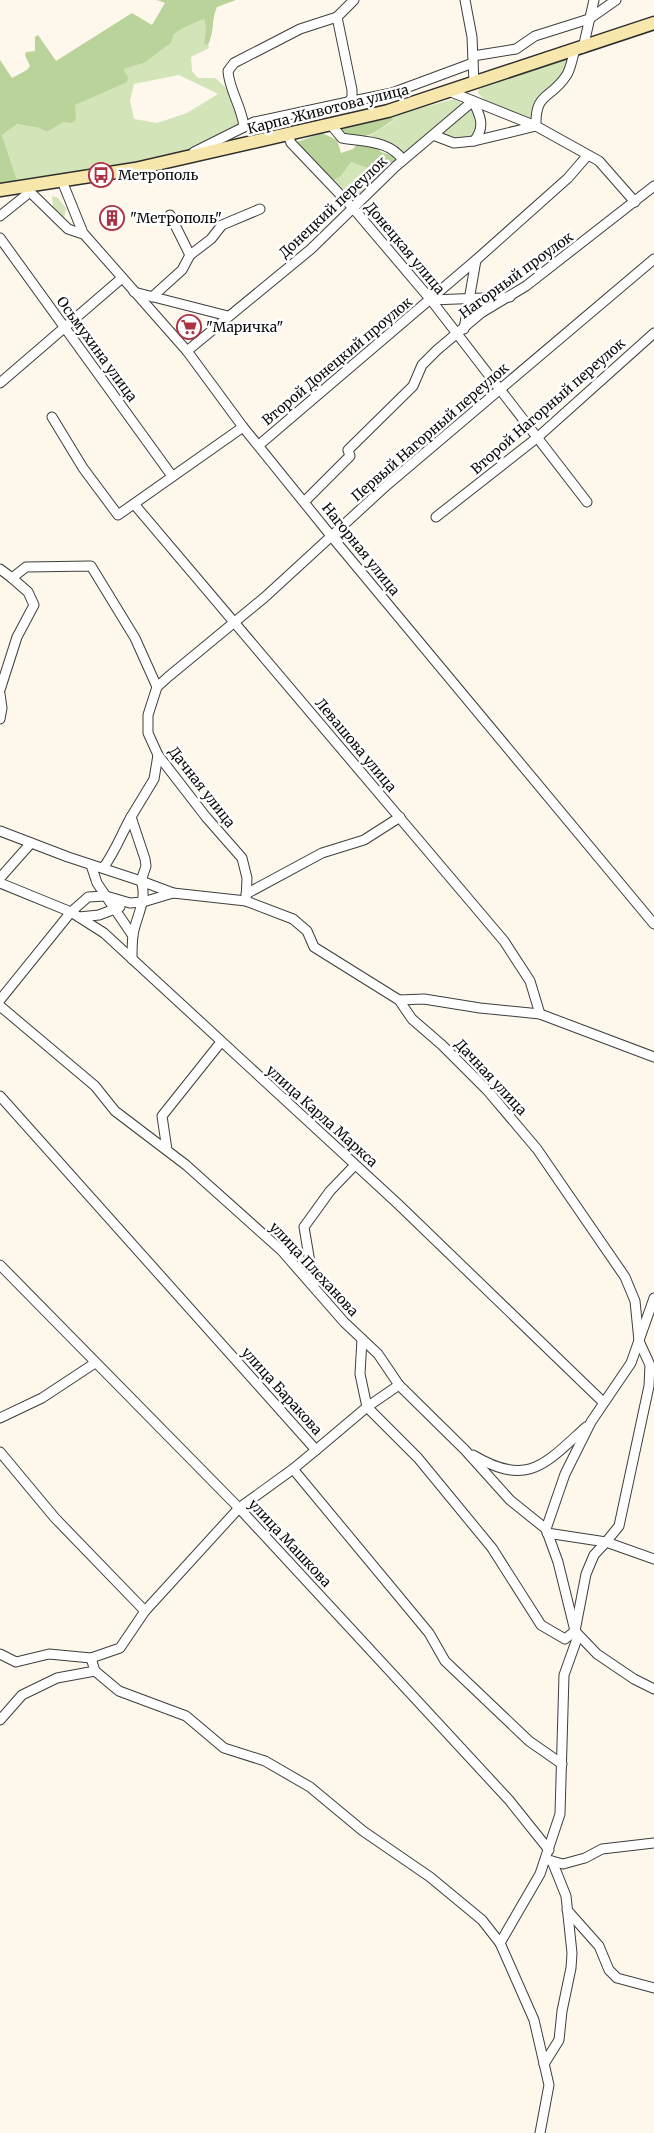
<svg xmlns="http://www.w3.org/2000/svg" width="654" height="2133" viewBox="0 0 654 2133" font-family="Merriweather,serif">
<rect width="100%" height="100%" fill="#fdf8eb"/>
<g fill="#d3e4b9" fill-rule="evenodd">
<path d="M204 19 206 28 204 44 208 45 209 48 191 57 192 71 198 78H215C231 90 236 103 239 123L234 129 182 154 107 168 106 162 91 165V171L18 183 2 135 17 124 39 128 47 132 64 122 76 119 74 105 126 82 124 69 144 63 171 43 174 34 183 28ZM179 75 218 94 187 113 157 123 134 119 130 101 134 84Z"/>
<path d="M570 58C562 85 534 91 531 120L488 103 478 93 479 89Z"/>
<polygon points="454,99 461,103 462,108 403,157 395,146 368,137 393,121 392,116"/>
<path d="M473 107 478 120 476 135C462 144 454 140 439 135Z"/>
<polygon points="351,162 370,169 381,165 380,176 360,197 352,196 333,180 340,177"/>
<polygon points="52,196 58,198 66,208 64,219 50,208 53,205"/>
</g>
<g fill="#b9d39a">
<path d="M157 0H236L217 7C211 21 215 29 208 45L204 44 206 28 204 19 183 28 174 34 171 43 144 63 124 69 125 73 128 76 127 82 75 105 76 119 72 123 64 122 47 132 39 128 17 124 2 135 18 183 0 186V60L12 78 27 70 30 66 25 55 26 52 35 51V37L38 35 56 61 132 13 152 25 165 3Z"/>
<path d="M392 116 393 120C372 134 367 141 341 134V128Z"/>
<polygon points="322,133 337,140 341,153 353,149 357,144 378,146 381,152 397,157 397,161 370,169 351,162 340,177 331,181 302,150 297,142"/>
</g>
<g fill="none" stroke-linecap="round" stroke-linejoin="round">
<defs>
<g id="street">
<polyline points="465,0 472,37 474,83"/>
<polyline points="583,48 594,0"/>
<polyline points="473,56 516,49 535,36 589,19 616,0"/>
<polyline points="451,92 536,126 599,161 635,202"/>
<polyline points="348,102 392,93 473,63"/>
<path d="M331 125 342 138C364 142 389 140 403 160"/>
<path d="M244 127C242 107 229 90 228 71L234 63 300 29 337 17 354 0"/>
<polyline points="288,135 291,143 353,208 431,300 587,502"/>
<path d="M474 141 536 126C535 92 550 100 566 76 571 69 572 58 575 50"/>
<polyline points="194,152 254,122 348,102 352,98 352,90 337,17"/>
<polyline points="62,181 83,233 187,351 243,427 332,537 654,924"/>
<polyline points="25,187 68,229 83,234"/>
<polyline points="170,215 190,255"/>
<polyline points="0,216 30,192"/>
<polyline points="0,238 172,476"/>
<polyline points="134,292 228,316"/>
<polyline points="152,297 182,270 190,255 211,239 222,225 260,209"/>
<polyline points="431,300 510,297"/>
<polyline points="464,329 476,260"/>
<path d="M187 351 311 249 395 167 473 101C480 115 486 127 474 141L454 143 433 135"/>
<polyline points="0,383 122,278"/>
<polyline points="52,417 83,468 118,515 243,427"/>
<polyline points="259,445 476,260 568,178 587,156"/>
<polyline points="305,501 350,456 348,450 413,386 422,365 437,350 481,313 526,286 654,186"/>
<polyline points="134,504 504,941 530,981 540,1014"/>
<polyline points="436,517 538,437 654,333"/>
<polyline points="0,569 12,578"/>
<polyline points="0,690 17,637 34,605 28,592 12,578 26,567 91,566 135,638 157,687"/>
<polyline points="0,694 2,708 0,719"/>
<polyline points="0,831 68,857 141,881 146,866 145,859 131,817 154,779 158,755"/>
<polyline points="91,865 97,883 133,936"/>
<path d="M103 868C115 852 121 835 131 817"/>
<polyline points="0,878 31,843"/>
<polyline points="141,881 173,893"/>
<polyline points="0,883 71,912 104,933 398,1204 603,1402"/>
<polyline points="246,894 322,853 364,840 400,817"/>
<polyline points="79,917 99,915 120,907"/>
<path d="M132 959C132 951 132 943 133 935 136 916 148 900 141 881"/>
<polyline points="0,1000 71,912 88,897 106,896 130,903 143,902 173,893 246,901"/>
<polyline points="399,1000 424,999 480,1008 540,1014 654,1057"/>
<polyline points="0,1006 95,1086 115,1111 186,1165 282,1251 344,1322 378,1354 399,1385 465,1450 510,1500 546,1529"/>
<polyline points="0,1096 316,1450 293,1469 429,1633 445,1661 529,1741 562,1764"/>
<polyline points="167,1150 162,1116 221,1042"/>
<polyline points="0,1265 239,1508 509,1800 549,1850"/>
<polyline points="314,1286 304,1227 330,1191 355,1165"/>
<polyline points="654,1298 631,1363 591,1422 565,1474 546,1529 558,1562 575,1631 597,1654 634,1679 654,1689"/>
<polyline points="362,1339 360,1374 367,1407 418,1458 492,1548 541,1625 565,1639 575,1631 586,1574 594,1555 606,1542 654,1559"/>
<polyline points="0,1418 42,1398 95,1363"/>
<polyline points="316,1450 367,1407 399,1385"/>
<polyline points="0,1452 55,1518 145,1611"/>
<path d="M473 1455C528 1488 545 1464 586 1427"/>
<polyline points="547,1533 606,1542 619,1526 649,1386 650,1365 639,1341 635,1301 625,1277 537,1149 487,1090 442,1045 412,1019 399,1000 314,947 307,931 293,919 246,901 247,878 242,858 206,817 158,755 148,733 148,715 157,687 168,677 265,597 387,485 654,259"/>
<polyline points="0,1654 16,1662 49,1654 91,1658 120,1648 145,1611 239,1508 293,1469"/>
<polyline points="91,1658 95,1671 119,1691 186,1716 224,1748 265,1761 310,1787 363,1831 430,1877 482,1920 500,1943 534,2020 549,2085 540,2133"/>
<polyline points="0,1720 22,1695 57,1678 95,1671"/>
<polyline points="548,1860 563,1864 585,1858 602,1849 654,1843"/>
<polyline points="567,1910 599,1946 609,1970 617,1978 654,1988"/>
<polyline points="500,1943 540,1874 560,1814 564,1675 578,1636"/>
<polyline points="544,2064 559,2040 562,2011 571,1968 572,1953 566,1896 552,1861"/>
</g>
<polyline id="secondary" points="0,190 135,169 388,111 654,23"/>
</defs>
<use href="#street" stroke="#3e3e3e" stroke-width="11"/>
<use href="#secondary" stroke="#2d2d2d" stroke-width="15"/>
<use href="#street" stroke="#fff" stroke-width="9"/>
<use href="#secondary" stroke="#f7e7ad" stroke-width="12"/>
</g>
<defs>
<symbol id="bus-ring" viewBox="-11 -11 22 22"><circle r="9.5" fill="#fff" stroke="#ad3244" stroke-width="1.5"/><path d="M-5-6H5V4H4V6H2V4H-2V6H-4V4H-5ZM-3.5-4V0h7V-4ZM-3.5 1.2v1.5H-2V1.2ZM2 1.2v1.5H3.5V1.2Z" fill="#ad3244"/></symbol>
<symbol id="building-ring" viewBox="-11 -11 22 22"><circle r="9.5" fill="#fff" stroke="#ad3244" stroke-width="1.5"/><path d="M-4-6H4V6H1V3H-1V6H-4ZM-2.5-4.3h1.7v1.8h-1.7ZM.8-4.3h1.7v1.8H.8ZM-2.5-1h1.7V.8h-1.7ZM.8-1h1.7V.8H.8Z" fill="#ad3244"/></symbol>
<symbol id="supermarket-ring" viewBox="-11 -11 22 22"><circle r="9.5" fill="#fff" stroke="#ad3244" stroke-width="1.5"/><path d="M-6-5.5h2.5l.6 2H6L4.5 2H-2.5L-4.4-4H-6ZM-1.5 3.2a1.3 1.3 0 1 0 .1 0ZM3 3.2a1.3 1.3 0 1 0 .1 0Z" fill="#ad3244"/></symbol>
</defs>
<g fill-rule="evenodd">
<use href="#bus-ring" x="87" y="161" width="28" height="28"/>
<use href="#building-ring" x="98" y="204" width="28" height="28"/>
<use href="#supermarket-ring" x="175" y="313" width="28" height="28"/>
</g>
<g text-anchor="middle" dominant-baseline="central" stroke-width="5" stroke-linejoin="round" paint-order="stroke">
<g font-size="14" fill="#0b0b0b" stroke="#fff">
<text transform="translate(328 109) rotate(-14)">Карпа Животова улица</text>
<text transform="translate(333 207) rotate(-43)">Донецкий переулок</text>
<text transform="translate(405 248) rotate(50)">Донецкая улица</text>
<text transform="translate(516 275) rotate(-36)">Нагорный проулок</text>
<text transform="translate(97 349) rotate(54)">Осьмухина улица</text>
<text transform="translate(337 361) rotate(-40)">Второй Донецкий проулок</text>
<text transform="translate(548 406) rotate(-41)">Второй Нагорный переулок</text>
<text transform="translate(430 432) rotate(-41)">Первый Нагорный переулок</text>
<text transform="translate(361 549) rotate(51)">Нагорная улица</text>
<text transform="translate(356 745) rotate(50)">Левашова улица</text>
<text transform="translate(202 787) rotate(52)">Дачная улица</text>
<text transform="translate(491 1077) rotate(47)">Дачная улица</text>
<text transform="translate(322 1116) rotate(42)">улица Карла Маркса</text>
<text transform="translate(314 1269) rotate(47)">улица Плеханова</text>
<text transform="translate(282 1391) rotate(48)">улица Баракова</text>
<text transform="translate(290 1543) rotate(47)">улица Машкова</text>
</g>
<g font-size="14" fill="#0b0b0b" stroke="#fff" text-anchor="start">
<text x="118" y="175">Метрополь</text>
<text x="130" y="218">"Метрополь"</text>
<text x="206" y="327">"Маричка"</text>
</g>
</g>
</svg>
